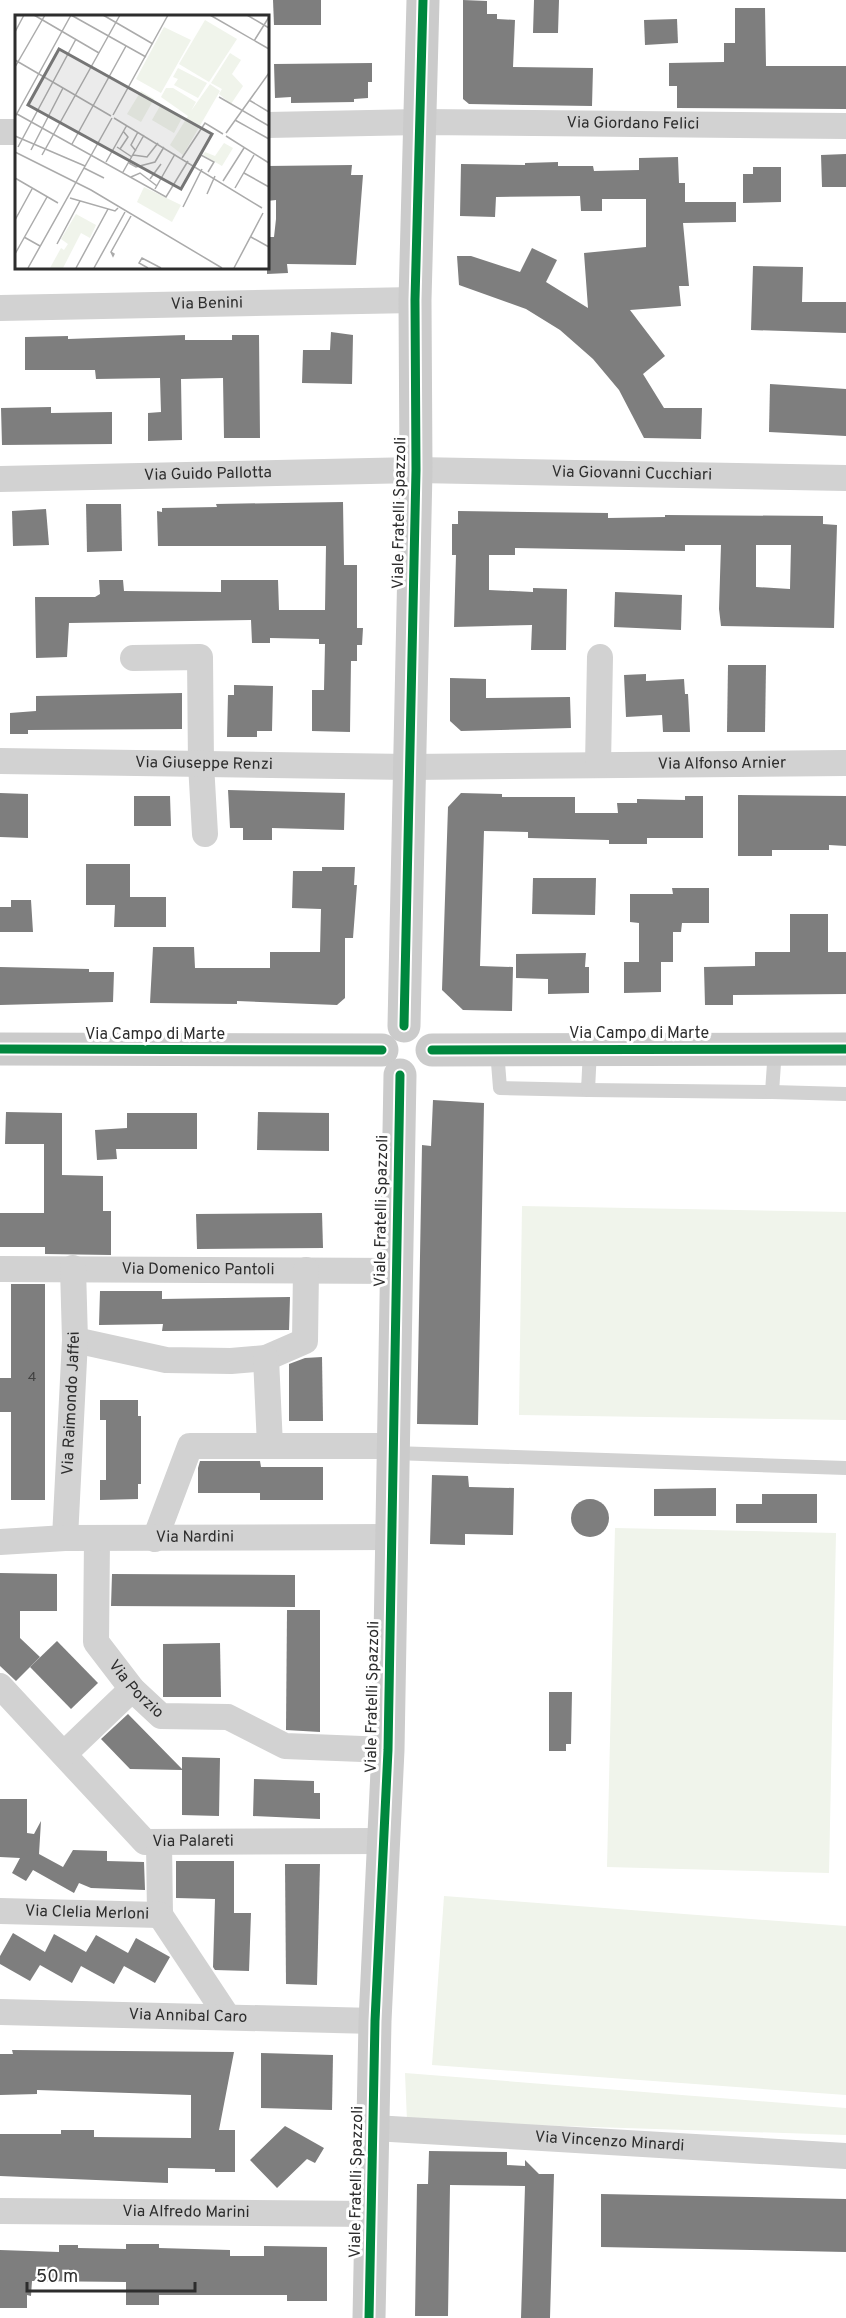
<svg xmlns="http://www.w3.org/2000/svg" width="846" height="2318" viewBox="0 0 846 2318" font-family="Overpass,sans-serif">
<rect width="100%" height="100%" fill="#fff"/>
<g fill="#f0f4eb">
<polygon points="522,1206 846,1212 846,1420 519,1415"/>
<polygon points="615,1528 836,1533 829,1873 607,1867"/>
<polygon points="444,1896 846,1926 846,2095 432,2065"/>
<polygon points="405,2073 846,2108 846,2135 407,2121"/>
</g>
<g fill="#7e7e7e" fill-rule="evenodd">
<polygon points="273,0 321,0 321,25 274,25"/>
<polygon points="463,0 487,1 487,14 497,14 497,19 515,20 513,67 593,68 592,106 469,104 463,99"/>
<polygon points="534,0 559,0 558,33 533,33"/>
<polygon points="735,8 765,8 766,66 846,66 846,109 677,108 677,86 669,86 669,63 724,62 724,43 735,43"/>
<polygon points="677,19 678,43 645,45 644,20"/>
<polygon points="372,63 372,82 368,82 368,98 354,99 354,102 291,103 291,97 275,98 274,64"/>
<polygon points="846,154 846,187 822,187 821,155"/>
<polygon points="678,157 679,183 685,183 685,202 736,202 736,222 683,223 689,286 679,286 681,306 630,310 665,356 643,374 664,408 702,408 701,439 644,438 619,390 593,359 560,330 526,309 459,285 457,256 471,256 520,272 532,248 557,260 546,282 588,308 584,253 646,247 646,199 602,199 602,211 581,211 580,196 496,197 495,217 460,216 461,164 525,165 525,163 558,162 558,166 593,166 594,171 639,170 639,158"/>
<polygon points="352,165 351,175 363,175 356,265 287,264 288,273 267,274 267,237 274,237 276,219 276,200 267,201 267,166"/>
<polygon points="753,167 781,167 781,202 743,203 743,174 753,174"/>
<polygon points="753,266 803,267 802,302 846,302 846,333 751,330"/>
<polygon points="331,332 353,335 352,384 302,383 303,350 330,350"/>
<polygon points="185,335 185,340 232,340 232,335 259,335 260,438 224,438 223,378 181,379 182,440 148,441 148,413 161,412 160,378 96,379 95,370 25,370 25,337 68,336 68,339"/>
<polygon points="770,384 846,389 846,436 769,432"/>
<polygon points="51,407 51,413 112,412 112,444 2,445 1,408"/>
<polygon points="343,502 344,565 357,565 357,628 363,628 362,645 357,645 357,661 351,661 350,732 312,731 312,690 324,690 325,644 319,644 319,639 270,638 270,643 252,643 251,620 69,623 67,657 36,658 35,597 95,597 100,594 99,580 123,580 124,591 221,592 221,580 278,580 279,610 325,610 326,546 158,546 157,511 162,512 162,508 217,507 216,504"/>
<polygon points="86,504 121,504 122,551 87,552"/>
<polygon points="46,509 49,545 13,546 12,511"/>
<path d="M458 511 608 513V518L665 517V515L823 516V524L837 525 834 628 721 626 719 609 721 545H685V551L515 548V555H489V590L533 592V588L567 589 566 650H531L532 625 454 627 456 555H452V524H458ZM756 545H791L790 589 756 587Z"/>
<polygon points="615,592 682,595 681,630 614,627"/>
<polygon points="728,665 766,665 765,732 727,732"/>
<polygon points="646,674 646,681 684,679 685,694 688,694 690,732 663,732 662,715 626,717 624,675"/>
<polygon points="450,678 486,679 486,698 570,697 571,728 461,731 450,721"/>
<polygon points="234,685 273,686 272,731 257,731 257,737 227,737 228,695 234,695"/>
<polygon points="182,693 182,729 28,730 28,734 10,734 10,713 36,711 36,696"/>
<polygon points="228,790 345,793 344,830 272,828 272,840 243,840 243,828 230,828"/>
<polygon points="0,793 28,794 28,838 0,837"/>
<polygon points="461,793 502,794 502,797 575,797 575,813 618,813 617,803 637,803 637,799 685,800 685,796 703,796 703,838 647,838 647,844 609,844 609,840 528,838 528,832 484,831 480,966 513,967 512,1011 463,1010 442,990 448,807"/>
<polygon points="738,795 846,796 846,846 829,845 829,850 772,850 772,856 738,856"/>
<polygon points="134,796 170,796 171,826 134,826"/>
<polygon points="86,864 130,864 130,897 166,897 166,927 114,927 115,905 86,905"/>
<polygon points="322,867 355,867 354,885 357,885 353,938 345,938 345,998 337,1005 237,1001 237,1004 150,1003 153,947 194,947 195,968 270,968 270,952 320,952 321,909 292,908 293,871 322,871"/>
<polygon points="533,878 596,878 595,915 532,914"/>
<polygon points="672,888 709,888 709,923 682,923 681,932 673,932 673,962 661,962 661,992 624,993 624,962 639,962 639,923 630,922 630,894 673,894"/>
<polygon points="11,900 31,900 33,932 0,932 0,907 11,907"/>
<polygon points="790,914 828,914 828,952 846,952 846,994 733,995 733,1005 705,1005 704,967 755,966 755,952 790,952"/>
<polygon points="586,953 585,967 589,967 589,993 548,994 548,979 516,978 516,954"/>
<polygon points="0,967 89,969 89,972 114,972 113,1002 0,1005"/>
<polygon points="433,1100 484,1103 478,1425 417,1424 422,1145 431,1146"/>
<polygon points="6,1112 62,1113 62,1175 103,1176 103,1211 111,1211 111,1255 45,1254 45,1247 0,1247 0,1213 44,1213 44,1144 5,1144"/>
<polygon points="258,1112 329,1113 329,1151 257,1150"/>
<polygon points="127,1113 197,1113 197,1149 116,1149 117,1159 97,1160 95,1130 127,1128"/>
<polygon points="322,1213 323,1248 197,1249 196,1214"/>
<polygon points="11,1284 45,1284 45,1500 11,1500 11,1412 0,1412 0,1378 11,1378"/>
<polygon points="100,1291 162,1291 162,1299 290,1297 289,1330 162,1331 163,1324 99,1325"/>
<polygon points="322,1357 323,1421 289,1421 289,1364 305,1358"/>
<polygon points="100,1400 138,1400 138,1416 141,1416 141,1484 138,1484 138,1499 100,1500 100,1480 106,1480 106,1420 100,1420"/>
<polygon points="200,1461 260,1461 261,1467 323,1467 323,1500 260,1500 260,1493 198,1493 198,1468"/>
<polygon points="432,1475 468,1476 469,1487 514,1488 513,1535 465,1534 465,1545 430,1544"/>
<polygon points="716,1488 716,1516 654,1516 654,1489"/>
<polygon points="762,1494 817,1494 817,1523 736,1523 736,1504 762,1504"/>
<circle cx="590" cy="1518" r="19"/>
<polygon points="0,1573 57,1574 57,1611 20,1611 20,1638 40,1657 16,1681 0,1666"/>
<polygon points="112,1574 295,1575 295,1607 111,1606"/>
<polygon points="287,1610 320,1610 320,1732 286,1730"/>
<polygon points="57,1641 98,1683 71,1709 30,1667"/>
<polygon points="220,1643 221,1697 163,1697 163,1644"/>
<polygon points="549,1692 572,1692 571,1744 566,1744 566,1751 549,1751"/>
<polygon points="128,1714 182,1769 182,1757 220,1758 219,1816 182,1815 182,1770 130,1769 101,1739"/>
<polygon points="254,1779 314,1781 314,1793 320,1793 320,1819 253,1816"/>
<polygon points="0,1799 27,1799 27,1833 34,1834 41,1821 39,1854 63,1867 73,1850 107,1851 107,1861 144,1862 145,1890 91,1888 79,1883 74,1893 33,1870 26,1881 12,1873 20,1858 0,1857"/>
<polygon points="176,1861 234,1861 234,1913 251,1913 249,1971 215,1970 213,1967 215,1899 176,1898"/>
<polygon points="285,1864 320,1864 317,1985 286,1984"/>
<polygon points="13,1933 45,1952 54,1934 86,1952 96,1935 128,1953 136,1938 170,1957 155,1983 124,1966 114,1984 81,1966 72,1983 40,1965 30,1981 0,1964 0,1956"/>
<polygon points="12,2050 234,2052 219,2130 235,2130 235,2172 215,2172 215,2169 168,2168 168,2183 0,2176 0,2134 61,2134 61,2130 94,2130 94,2137 191,2138 191,2095 37,2090 37,2094 0,2095 0,2054 13,2054"/>
<polygon points="261,2053 333,2055 332,2110 261,2108"/>
<polygon points="285,2126 324,2148 315,2163 307,2159 277,2188 250,2160"/>
<polygon points="429,2151 507,2152 507,2165 525,2166 525,2160 539,2174 554,2174 550,2318 521,2318 525,2186 450,2185 448,2316 415,2316 417,2184 428,2184"/>
<polygon points="601,2194 846,2199 846,2252 601,2247"/>
<polygon points="126,2244 159,2244 159,2248 230,2250 230,2256 264,2256 264,2246 327,2247 327,2301 287,2301 287,2295 159,2295 159,2305 126,2305 126,2282 32,2281 31,2296 27,2295 27,2308 0,2308 0,2250 59,2252 59,2245 78,2245 78,2248 126,2249"/>
</g>
<g fill="none" stroke-linecap="round" stroke-linejoin="round">
<g stroke="#d2d2d2" stroke-width="14">
<polyline points="497,1050 500,1088 588,1090 590,1050"/>
<polyline points="588,1090 772,1092 775,1049"/>
<polyline points="772,1092 846,1094"/>
<polyline points="393,1453 846,1468"/>
</g>
<g stroke="#d2d2d2" stroke-width="26">
<path id="s1" d="M267 125 420 122 846 126"/>
<polyline points="0,132 16,132"/>
<path id="s2" d="M0 308 415 300"/>
<path id="s3" d="M0 479 416 470 846 478"/>
<polyline points="133,658 200,657 201,764 205,834"/>
<path id="s4" d="M0 761 409 767 846 763"/>
<polyline points="598,765 600,657"/>
<path id="s5" d="M0 1269 396 1271"/>
<polyline points="75,1340 166,1360 231,1361 266,1358 305,1341 306,1270"/>
<polyline points="266,1358 270,1446"/>
<path id="s6" d="M65 1538 75 1340 73 1268"/>
<path id="s7" d="M97 1539 96 1642 132 1689 161 1716 228 1717 285 1746 388 1750"/>
<polyline points="155,1539 190,1446 393,1446"/>
<path id="s8" d="M0 1542 65 1538 390 1537"/>
<path id="s9" d="M0 1686 145 1842 382 1841"/>
<polyline points="64,1754 132,1689"/>
<polyline points="159,1844 160,1915"/>
<path id="s10" d="M0 1911 160 1915"/>
<polyline points="160,1915 227,2016"/>
<path id="s11" d="M0 2012 375 2021"/>
<path id="s12" d="M374 2128 846 2156"/>
<path id="s13" d="M0 2211 371 2214"/>
</g>
<g stroke="#cbcbcb" stroke-width="33">
<polyline points="404,1026 416,470 415,300 423,0"/>
<polyline points="0,1049 382,1050"/>
<polyline points="432,1050 846,1049"/>
<polyline points="369,2318 375,2021 388,1750 400,1075"/>
</g>
<defs>
<g id="cycleway">
<polyline points="404,1026 416,470 415,300 423,0"/>
<polyline points="0,1049 382,1050"/>
<polyline points="432,1050 846,1049"/>
<polyline points="369,2318 375,2021 388,1750 400,1075"/>
</g>
</defs>
<use href="#cycleway" stroke="#fff" stroke-width="13"/>
<use href="#cycleway" stroke="#00873e" stroke-width="9"/>
</g>
<g text-anchor="middle" dominant-baseline="central" stroke-width="6" stroke-linejoin="round" paint-order="stroke">
<g font-size="14" fill="#414141">
<text x="32" y="1377">4</text>
</g>
<g font-size="16" fill="#2d2d2d" stroke="#fff">
<text stroke="none"><textPath href="#s1" startOffset="366">Via Giordano Felici</textPath></text>
<text stroke="none"><textPath href="#s2" startOffset="207">Via Benini</textPath></text>
<text stroke="none"><textPath href="#s3" startOffset="632">Via Giovanni Cucchiari</textPath></text>
<text stroke="none"><textPath href="#s3" startOffset="208">Via Guido Pallotta</textPath></text>
<text transform="translate(400 513) rotate(-89)">Viale Fratelli Spazzoli</text>
<text stroke="none"><textPath href="#s4" startOffset="204">Via Giuseppe Renzi</textPath></text>
<text stroke="none"><textPath href="#s4" startOffset="722">Via Alfonso Arnier</textPath></text>
<text x="639" y="1034">Via Campo di Marte</text>
<text x="155" y="1035">Via Campo di Marte</text>
<text transform="translate(382 1211) rotate(-89)">Viale Fratelli Spazzoli</text>
<text stroke="none"><textPath href="#s5" startOffset="198">Via Domenico Pantoli</textPath></text>
<text stroke="none"><textPath href="#s6" startOffset="135">Via Raimondo Jaffei</textPath></text>
<text stroke="none"><textPath href="#s8" startOffset="195">Via Nardini</textPath></text>
<text stroke="none"><textPath href="#s7" startOffset="165">Via Porzio</textPath></text>
<text transform="translate(373 1697) rotate(-89)">Viale Fratelli Spazzoli</text>
<text stroke="none"><textPath href="#s9" startOffset="261">Via Palareti</textPath></text>
<text stroke="none"><textPath href="#s10" startOffset="87">Via Clelia Merloni</textPath></text>
<text stroke="none"><textPath href="#s11" startOffset="188">Via Annibal Caro</textPath></text>
<text stroke="none"><textPath href="#s12" startOffset="236">Via Vincenzo Minardi</textPath></text>
<text transform="translate(357 2182) rotate(-89)">Viale Fratelli Spazzoli</text>
<text stroke="none"><textPath href="#s13" startOffset="186">Via Alfredo Marini</textPath></text>
</g>
</g>
<g transform="translate(15 15)">
<rect width="254" height="254" fill="#fff"/>
<path d="M190 5 222 24 194 67 164 49ZM149 12 176 25 146 78 121 64ZM215 38 226 45 217 59 228 71 216 89 204 79 207 74 196 68ZM163 53 192 68 183 83 159 70 163 64 158 62ZM195 69 205 76 168 140 155 130 173 101 146 82 151 73H158L181 87 176 96ZM126 76 139 84 126 107 112 99ZM145 91 167 103 159 118 137 105ZM209 128 218 133 207 151 188 140 190 137 200 141ZM129 172 166 190 157 207 122 187ZM61 199 81 210 75 223 66 218 48 253H35L46 233 49 235 53 229 46 224Z" fill="#f0f4eb"/>
<path fill="none" stroke="#ababab" stroke-width="1.5" d="M19 0 84 38M56 0 131 42M88 0 138 29M195 0 254 34M232 0 254 13M0 17 9 0M239 26 254 2M0 45 96 101M0 52 30 0M204 82 254 111M234 85 254 97M2 99 151 182 173 146M98 100 153 0M0 102 56 0M99 103 247 193M220 105 254 124M211 118 254 58M0 121 70 151M211 121 254 148M57 129 111 31M3 132 61 24M102 132 117 142M105 134 113 122 108 116M16 135 48 73M121 136 116 130 123 117M0 137 76 175 207 253M27 140 105 0M118 140 132 142 143 128M167 143 190 108 208 119M91 147 112 110M114 148 121 152 140 147 149 132M180 150 186 140 199 147 193 157M69 153 89 163M108 157 129 120M229 158 254 172M116 162 125 158 142 171M0 163 43 188M135 164 146 149M208 166 229 133M220 173 239 140M140 174 160 139M192 179 200 161M55 183 100 196 103 193M168 192 187 154M0 205 17 174M9 222 25 231M236 222 254 232M42 229 65 186M96 237 98 241 99 239 96 237 116 201M0 239 32 182M13 253 97 103M61 253 93 194M79 253 110 197M133 253 124 248 127 243 146 253M219 253 248 198"/>
<path fill="#767676" fill-opacity="0.15" stroke="#767676" stroke-width="3" d="M44 34 197 119 166 174 13 90Z"/>
<rect width="254" height="254" fill="none" stroke="#2d2d2d" stroke-width="3"/>
</g>
<path d="M27 2282v9h168v-9" fill="none" stroke="#2d2d2d" stroke-width="3"/>
<text x="36" y="2282" font-size="18" fill="#2d2d2d" stroke="#ffffff" stroke-width="4.5" paint-order="stroke">50 m</text>
</svg>
